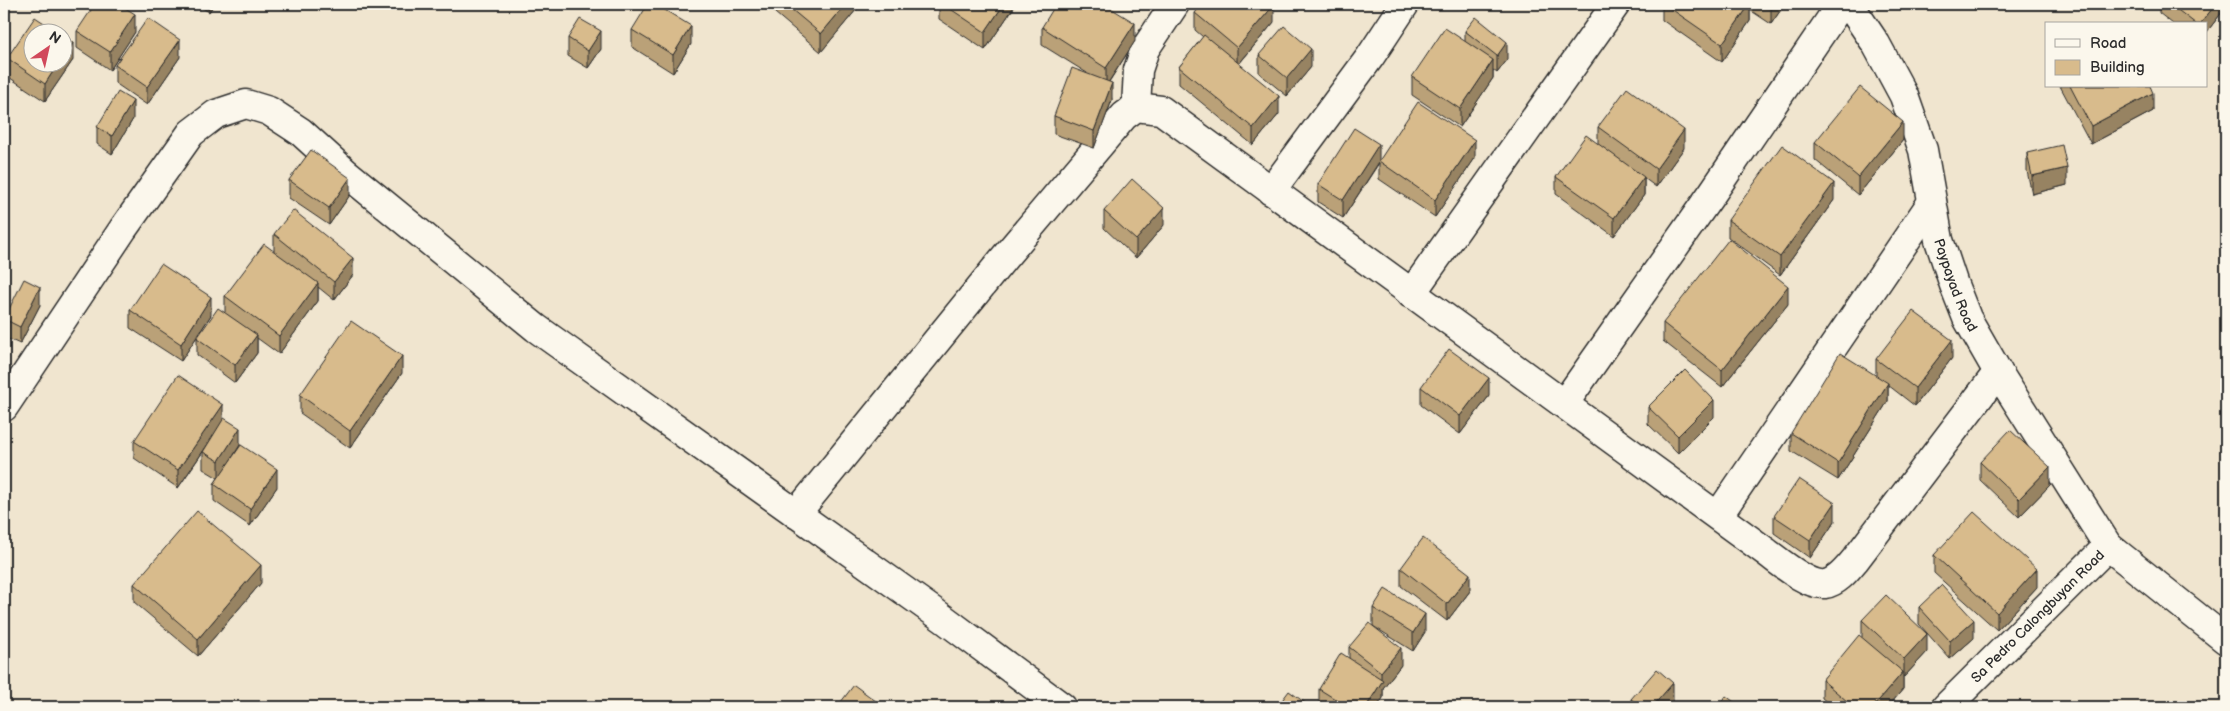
<svg xmlns="http://www.w3.org/2000/svg" width="2230" height="711" viewBox="0 0 2230 711" font-family="'Balsamiq Sans',sans-serif">
<rect width="100%" height="100%" fill="#f0e5cf"/>
<filter id="ink" filterUnits="userSpaceOnUse"><feTurbulence type="fractalNoise" baseFrequency=".02" numOctaves="2"/><feDisplacementMap in="SourceGraphic" scale="10" xChannelSelector="R" yChannelSelector="G"/><feConvolveMatrix kernelMatrix="1 2 1 2 8 2 1 2 1" color-interpolation-filters="sRGB"/></filter>
<g filter="url(#ink)">
<g fill="none" stroke-linecap="round" stroke-linejoin="round">
<defs>
<g id="minor">
<path id="s1" d="M1849 4 1876 44 1904 96 1923 150 1939 240 1954 285 1967 318 1998 372 2108 546 2226 640"/>
<polyline points="1136,107 1138,70 1145,49 1175,4"/>
<polyline points="1271,191 1370,57 1405,4"/>
<polyline points="1411,294 1616,4"/>
<polyline points="1564,404 1713,192 1841,4"/>
<polyline points="4,407 123,229 191,133 216,114 246,104 269,111 301,132 345,172 536,328 944,619 1062,707"/>
<path d="M796 514 1004 258 1124 116 1136 107 1161 110 1765 551C1779 561 1807 586 1825 584 1838 582 1848 568 1855 560L1998 372"/>
<polyline points="1718,516 1932,202"/>
<path id="s2" d="M1946 707 2108 546"/>
</g>
</defs>
<use href="#minor" stroke="#2b2b2b" stroke-width="31"/>
<use href="#minor" stroke="#fbf7ec" stroke-width="28"/>
</g>
<g fill="#baa178" stroke="#2b2b2b">
<polygon points="196,4 214,4 209,12"/>
<polygon points="775,4 861,4 821,52 775,13"/>
<polygon points="939,4 1016,4 985,50 939,19"/>
<polygon points="1538,4 1546,4 1542,8"/>
<polygon points="1662,4 1785,4 1771,24 1750,10 1750,21 1722,62 1662,20"/>
<polygon points="2159,4 2226,4 2226,7 2206,33 2206,24 2173,24 2159,13"/>
<polygon points="1195,13 1274,22 1239,64 1279,114 1253,145 1179,84 1179,67 1203,37 1195,30"/>
<polygon points="1042,27 1135,41 1109,82 1112,100 1094,148 1054,134 1054,116 1087,73 1042,45"/>
<polygon points="632,30 691,44 673,73 632,47"/>
<polygon points="77,31 135,32 110,70 77,48"/>
<polygon points="1465,31 1507,60 1497,73 1493,70 1493,78 1460,127 1412,95 1412,77 1465,42"/>
<polygon points="568,38 601,49 588,68 568,56"/>
<polygon points="1259,55 1311,67 1287,96 1259,73"/>
<polygon points="180,57 147,105 115,83 115,65"/>
<polygon points="7,58 73,60 45,101 7,76"/>
<polygon points="2060,86 2150,86 2153,111 2091,144"/>
<polygon points="133,119 112,154 97,144 97,127"/>
<polygon points="1598,127 1684,148 1656,187 1644,178 1644,195 1614,236 1556,194 1556,177 1598,144"/>
<polygon points="1903,140 1858,195 1815,160 1815,142"/>
<polygon points="2027,153 2067,185 2032,194 2027,171"/>
<polygon points="1475,158 1435,217 1379,179 1379,163 1343,218 1318,202 1318,184 1379,161"/>
<polygon points="289,180 350,195 329,225 289,198"/>
<polygon points="1834,200 1780,275 1728,237 1728,220"/>
<polygon points="1104,211 1164,225 1136,258 1104,228"/>
<polygon points="274,234 353,275 334,300 318,287 318,301 279,354 257,338 257,353 235,383 197,355 197,338 225,312 225,296 274,251"/>
<polygon points="1788,304 1722,387 1663,341 1663,323"/>
<polygon points="40,305 20,344 4,337 4,319"/>
<polygon points="130,310 211,315 181,361 130,328"/>
<polygon points="1952,358 1915,406 1888,385 1888,401 1838,480 1791,451 1791,433 1876,376 1876,359"/>
<polygon points="402,373 350,448 300,413 300,395"/>
<polygon points="1421,387 1489,396 1460,434 1421,405"/>
<polygon points="1648,407 1714,417 1678,453 1648,424"/>
<polygon points="223,420 240,445 232,458 277,487 250,526 214,501 214,484 218,478 203,469 203,452 209,443 178,488 134,458 134,441"/>
<polygon points="1980,462 2050,485 2019,517 1980,480"/>
<polygon points="1774,516 1835,521 1810,558 1774,533"/>
<polygon points="1934,555 2037,587 1997,630 1934,573"/>
<polygon points="1401,568 1470,591 1447,621 1401,586"/>
<polygon points="261,583 198,656 134,602 134,584"/>
<polygon points="1919,607 1974,638 1950,659 1919,624"/>
<polygon points="1373,608 1425,632 1413,651 1373,626"/>
<polygon points="1862,620 1927,652 1904,677 1903,676 1903,689 1888,707 1833,707 1822,698 1822,680 1862,637"/>
<polygon points="1349,647 1401,665 1383,688 1383,698 1377,707 1320,707 1319,706 1319,689 1349,659"/>
<polygon points="1631,699 1673,700 1667,707 1631,707"/>
</g>
<g fill="#978362" stroke="#2b2b2b">
<polygon points="209,4 214,4 209,12"/>
<polygon points="846,4 861,4 821,52 821,34"/>
<polygon points="1004,4 1016,4 985,50 985,32"/>
<polygon points="1750,4 1750,21 1722,62 1722,44"/>
<polygon points="1773,4 1785,4 1771,24 1771,7"/>
<polygon points="2216,4 2226,4 2226,7 2206,33 2206,24 2200,24"/>
<polygon points="1274,5 1274,22 1237,66 1237,48"/>
<polygon points="135,14 135,32 110,70 110,52"/>
<polygon points="1135,23 1135,41 1106,86 1106,68"/>
<polygon points="691,26 691,44 673,73 673,55"/>
<polygon points="601,31 601,49 588,68 588,51"/>
<polygon points="180,40 180,57 147,105 147,87"/>
<polygon points="1507,42 1507,60 1497,73 1497,56"/>
<polygon points="73,43 73,60 45,101 45,84 59,62 62,62 62,58"/>
<polygon points="1311,49 1311,67 1287,96 1287,78"/>
<polygon points="1493,60 1493,78 1460,127 1460,109"/>
<polygon points="1112,83 1112,100 1094,148 1094,131"/>
<polygon points="2153,93 2153,111 2091,144 2091,126"/>
<polygon points="1279,96 1279,114 1253,145 1253,128"/>
<polygon points="133,101 133,119 112,154 112,136"/>
<polygon points="1903,122 1903,140 1858,195 1858,177"/>
<polygon points="1684,130 1684,148 1656,187 1656,169"/>
<polygon points="1475,140 1475,158 1435,217 1435,200"/>
<polygon points="1379,144 1379,162 1343,218 1343,200"/>
<polygon points="2067,168 2067,185 2032,194 2032,176"/>
<polygon points="1644,177 1644,195 1614,236 1614,218"/>
<polygon points="350,178 350,195 329,225 329,208"/>
<polygon points="1834,183 1834,200 1780,275 1780,257"/>
<polygon points="1164,208 1164,225 1136,258 1136,240"/>
<polygon points="353,258 353,275 334,300 334,282"/>
<polygon points="318,283 318,301 279,354 279,336"/>
<polygon points="1788,286 1788,304 1722,387 1722,370"/>
<polygon points="40,287 40,305 20,344 20,327"/>
<polygon points="211,297 211,315 181,361 181,344"/>
<polygon points="257,335 257,353 235,383 235,365"/>
<polygon points="1952,340 1952,358 1915,406 1915,388"/>
<polygon points="402,356 402,373 350,448 350,431"/>
<polygon points="1489,378 1489,396 1460,434 1460,416"/>
<polygon points="1888,383 1888,401 1838,480 1838,463"/>
<polygon points="1714,400 1714,417 1678,453 1678,436"/>
<polygon points="223,405 223,422 178,488 178,470"/>
<polygon points="240,428 240,445 219,479 219,461"/>
<polygon points="2050,467 2050,485 2019,517 2019,499"/>
<polygon points="277,469 277,487 250,526 250,509"/>
<polygon points="1835,503 1835,521 1810,558 1810,540"/>
<polygon points="261,565 261,583 198,656 198,639"/>
<polygon points="2037,569 2037,587 1997,630 1997,613"/>
<polygon points="1470,574 1470,591 1447,621 1447,604"/>
<polygon points="1425,614 1425,632 1413,651 1413,633"/>
<polygon points="1974,620 1974,638 1950,659 1950,641"/>
<polygon points="1927,634 1927,652 1904,677 1904,659"/>
<polygon points="1401,648 1401,665 1383,688 1383,698 1377,707 1366,707 1381,683 1381,672"/>
<polygon points="1903,672 1903,689 1888,707 1873,707"/>
<polygon points="1673,683 1673,700 1667,707 1652,707"/>
</g>
<g fill="#d8bb8c" stroke="#2b2b2b">
<polygon points="95,4 119,4 135,14 110,52 77,31"/>
<polygon points="648,4 655,4 691,26 673,55 632,30"/>
<polygon points="785,4 846,4 821,34"/>
<polygon points="943,4 1004,4 985,32"/>
<polygon points="1056,4 1104,4 1135,23 1106,68 1042,27"/>
<polygon points="1202,4 1273,4 1274,5 1237,48 1195,13"/>
<polygon points="1664,4 1750,4 1722,44"/>
<polygon points="1767,4 1773,4 1771,7"/>
<polygon points="2170,4 2216,4 2200,24 2196,24"/>
<polygon points="35,17 58,32 32,32 32,62 59,62 45,84 7,58"/>
<polygon points="1476,17 1507,42 1497,56 1465,31"/>
<polygon points="148,18 180,40 147,87 115,65"/>
<polygon points="580,19 601,31 588,51 568,38"/>
<polygon points="1284,26 1311,49 1287,78 1259,55"/>
<polygon points="1445,28 1493,60 1460,109 1412,77"/>
<polygon points="1204,35 1279,96 1253,128 1179,67"/>
<polygon points="62,36 73,43 62,58"/>
<polygon points="1072,68 1112,83 1094,131 1054,116"/>
<polygon points="2070,86 2150,86 2153,93 2091,126"/>
<polygon points="1860,87 1903,122 1858,177 1815,142"/>
<polygon points="1627,88 1684,130 1656,169 1598,127"/>
<polygon points="118,92 133,101 112,136 97,127"/>
<polygon points="1418,102 1475,140 1435,200 1379,161"/>
<polygon points="1354,128 1379,144 1343,200 1318,184"/>
<polygon points="1586,135 1644,177 1614,218 1556,177"/>
<polygon points="1782,145 1834,183 1780,257 1728,220"/>
<polygon points="2062,145 2067,168 2032,176 2027,153"/>
<polygon points="311,150 350,178 329,208 289,180"/>
<polygon points="1132,179 1164,208 1136,240 1104,211"/>
<polygon points="293,210 353,258 334,282 274,234"/>
<polygon points="1729,239 1788,286 1722,370 1663,323"/>
<polygon points="264,244 318,283 279,336 225,296"/>
<polygon points="161,264 211,297 181,344 130,310"/>
<polygon points="24,279 40,287 20,327 4,319"/>
<polygon points="218,308 257,335 235,365 197,338"/>
<polygon points="1913,311 1952,340 1915,388 1876,359"/>
<polygon points="351,321 402,356 350,431 300,395"/>
<polygon points="1449,349 1489,378 1460,416 1421,387"/>
<polygon points="1840,353 1888,383 1838,463 1791,433"/>
<polygon points="1685,370 1714,400 1678,436 1648,407"/>
<polygon points="178,375 223,405 178,470 134,441"/>
<polygon points="224,418 240,428 219,461 203,452"/>
<polygon points="2010,430 2050,467 2019,499 1980,462"/>
<polygon points="241,445 277,469 250,509 214,484"/>
<polygon points="1799,479 1835,503 1810,540 1774,516"/>
<polygon points="197,511 261,565 198,639 134,584"/>
<polygon points="1974,512 2037,569 1997,613 1934,555"/>
<polygon points="1423,538 1470,574 1447,604 1401,568"/>
<polygon points="1942,585 1974,620 1950,641 1919,607"/>
<polygon points="1385,589 1425,614 1413,633 1373,608"/>
<polygon points="1886,595 1927,634 1904,659 1862,620"/>
<polygon points="1369,623 1401,648 1381,672 1349,647"/>
<polygon points="1859,635 1903,672 1873,707 1854,707 1822,680"/>
<polygon points="1341,653 1383,680 1366,707 1348,707 1319,689"/>
<polygon points="1657,669 1673,683 1652,707 1641,707 1631,699"/>
<polygon points="854,685 884,707 837,707"/>
<polygon points="1289,691 1311,707 1277,707"/>
<polygon points="1726,696 1741,707 1718,707"/>
</g>
</g>
<g text-anchor="middle" dominant-baseline="central" stroke-width="4" stroke-linejoin="round" paint-order="stroke">
<g font-size="14" fill="#2b2b2b" stroke="#fbf7ec">
<text stroke="none"><textPath href="#s1" startOffset="304">Paypayad Road</textPath></text>
<text stroke="none"><textPath href="#s2" startOffset="129">Sa Pedro Calongbuyan Road</textPath></text>
</g>
</g>
<rect width="2230" height="711" fill="none" stroke="#fbf7ec" stroke-width="20"/>
<rect x="10" y="10" width="2210" height="691" fill="none" stroke="#2b2b2b" stroke-width="2" filter="url(#ink)"/>
<rect x="2045" y="22" width="162" height="65" fill="#fbf7ec" stroke="#a8a59f"/>
<rect x="2055" y="39" width="25" height="8" fill="#fbf7ec" stroke="#a8a59f"/>
<text x="2090" y="48" font-size="15" fill="#2b2b2b">Road</text>
<rect x="2055" y="60" width="25" height="15" fill="#d8bb8c" stroke="#a8a59f"/>
<text x="2090" y="72" font-size="15" fill="#2b2b2b">Building</text>
<g transform="translate(48 48) rotate(34)"><circle r="24" fill="#fbf7ec" stroke="#a8a59f"/>
<path d="M0-4L9 19L0 12L-9 19Z" fill="#d1495b"/>
<text y="-8" font-size="14" font-weight="bold" text-anchor="middle" fill="#2b2b2b">N</text>
</g>
</svg>
